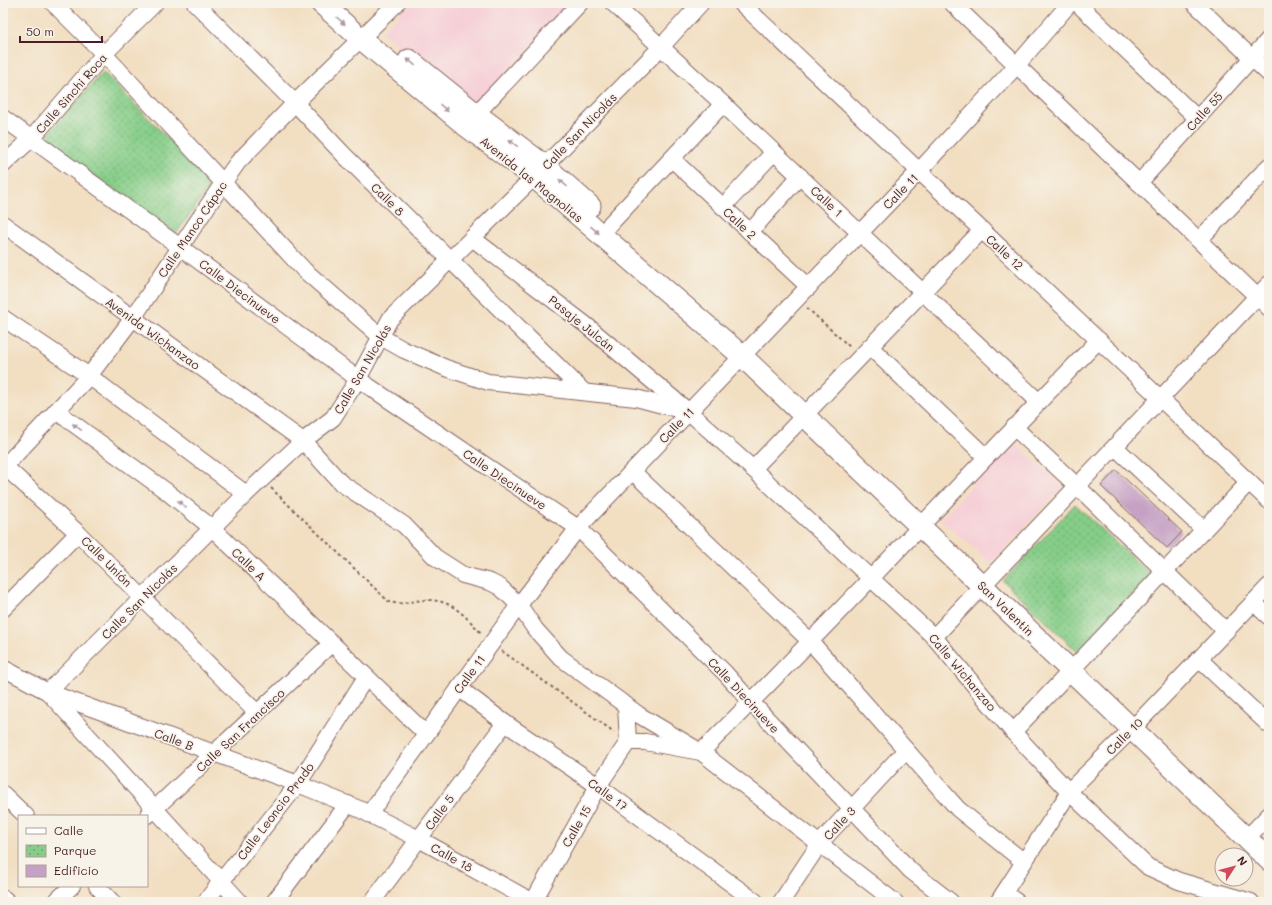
<svg xmlns="http://www.w3.org/2000/svg" width="1272" height="905" viewBox="0 0 1272 905" font-family="Mali,sans-serif">
<defs>
<pattern id="park-dots" width="8" height="8" patternUnits="userSpaceOnUse"><rect width="8" height="8" fill="#85cd88"/><path d="M2 2h.1M6 6h.1" fill="none" stroke="#6fa66f" stroke-width="1.8" stroke-linecap="round"/></pattern>
</defs>
<rect width="100%" height="100%" fill="#f7f3e8"/>
<filter id="ink" filterUnits="userSpaceOnUse"><feTurbulence type="fractalNoise" baseFrequency=".025" numOctaves="2"/><feDisplacementMap in="SourceGraphic" scale="8" xChannelSelector="R" yChannelSelector="G"/><feConvolveMatrix kernelMatrix="1 2 1 2 8 2 1 2 1" color-interpolation-filters="sRGB"/></filter>
<filter id="wash" filterUnits="userSpaceOnUse"><feTurbulence type="fractalNoise" baseFrequency=".012" numOctaves="4" result="noise"/><feDisplacementMap in="SourceGraphic" scale="16" xChannelSelector="R" yChannelSelector="G"/><feGaussianBlur stdDeviation="0.9" result="paint"/><feColorMatrix in="noise" values="0 0 0 0 0 0 0 0 0 0 0 0 0 0 0 0 0 1.4 0 .05"/><feComposite in="paint" operator="in"/></filter>
<g filter="url(#wash)">
<rect width="100%" height="100%" fill="#f2dfc2"/>
<g fill="#f6cfd7">
<polygon points="411,3 571,3 477,106 381,32"/>
<polygon points="1013,441 1063,487 991,563 940,520"/>
</g>
<g fill="url(#park-dots)" stroke="#68765a">
<polygon points="103,72 212,183 176,234 42,140"/>
<polygon points="1075,504 1151,575 1078,652 1003,581"/>
</g>
<g id="blocks">
<polygon fill="#c5a2c5" points="1116,470 1182,532 1167,548 1101,486"/>
</g>
</g>
<g filter="url(#ink)">
<use href="#blocks" fill-opacity="0" stroke="#856260" stroke-width="1"/>
<g fill="none" stroke-linecap="round" stroke-linejoin="round">
<defs>
<g id="minor">
<polyline points="53,3 104,54 304,270 381,337 404,350 446,368 488,382 636,398 685,411"/>
<polyline points="195,3 295,103 344,155 584,392"/>
<polyline points="613,3 723,104 1039,402"/>
<polyline points="741,3 1269,501"/>
<polyline points="952,3 1269,308"/>
<polyline points="1077,3 1197,118"/>
<polyline points="1194,3 1269,74"/>
<polyline points="476,114 580,3"/>
<polyline points="3,118 180,247 358,379 578,528 725,673 751,702 911,871 951,902"/>
<polyline points="672,159 809,287"/>
<polyline points="3,165 31,139 104,54 155,3"/>
<polyline points="1139,183 1269,39"/>
<polyline points="723,207 774,152"/>
<polyline points="3,224 303,441 341,483 404,525 435,557 463,575 490,582 500,587 519,605 535,629 561,658 639,715 701,752 895,902"/>
<polyline points="610,224 723,104"/>
<polyline points="750,232 800,176"/>
<polyline points="472,238 586,325 689,412 753,469 934,637 1013,732 1069,792 1148,867 1179,881 1251,902"/>
<polyline points="1199,240 1269,166"/>
<polyline points="3,318 89,376 246,494"/>
<polyline points="870,347 986,457"/>
<polyline points="56,411 166,491 212,528 426,734"/>
<polyline points="1014,427 1077,486 1226,631"/>
<polyline points="1115,447 1204,530"/>
<polyline points="3,465 78,533 257,713"/>
<polyline points="3,468 89,376 133,318 223,183 238,162 295,103 397,3"/>
<polyline points="753,469 982,230"/>
<polyline points="632,471 810,641 958,809 1024,862"/>
<polyline points="1253,602 1269,617"/>
<polyline points="3,609 78,533"/>
<polyline points="934,637 1269,284"/>
<polyline points="1199,659 1269,725"/>
<polyline points="3,668 48,692 298,784 359,809 419,839 533,902"/>
<polyline points="459,688 505,723 598,786 756,902"/>
<polyline points="1013,732 1249,482"/>
<path d="M628 742H645L701 752C837 618 965 477 1099 340"/>
<polyline points="3,794 26,816"/>
<polyline points="369,814 519,605 578,528 919,171 1017,65 1070,3"/>
<polyline points="148,815 332,643"/>
<polyline points="1247,838 1269,815"/>
<polyline points="97,886 112,902"/>
<polyline points="1004,893 1017,902"/>
<polyline points="55,902 72,886"/>
<polyline points="205,902 298,784 366,677"/>
<polyline points="240,902 48,692 246,494 303,441 333,418 358,379 390,319 534,177 661,47 701,3"/>
<polyline points="274,902 348,804"/>
<polyline points="372,902 505,723"/>
<polyline points="533,902 598,786 628,742 626,705"/>
<polyline points="781,902 820,843 906,750"/>
<polyline points="998,902 1072,788 1132,729 1269,586"/>
</g>
<g id="major">
<polyline points="321,3 360,38 465,125 534,177 742,356 1269,860"/>
<polyline points="409,60 476,114 545,166 590,206"/>
<polyline points="3,901 3,902"/>
</g>
</defs>
<use href="#minor" stroke="#856260" stroke-width="18"/>
<use href="#major" stroke="#856260" stroke-width="23"/>
<g stroke="#856260" stroke-width="2" stroke-dasharray="3 3" stroke-linecap="butt">
<polyline points="807,308 851,348"/>
<path d="M271 488 389 602C404 606 412 600 426 600 452 599 466 617 482 634"/>
<polyline points="502,651 614,732"/>
</g>
<use href="#minor" stroke="#fff" stroke-width="16"/>
<use href="#major" stroke="#fff" stroke-width="21"/>
</g>
<defs><path id="oneway-solid" d="M-6-.8H1V-3.2L6.5 0L1 3.2V.8H-6Z"/></defs>
<g fill="#ae9aa0">
<use href="#oneway-solid" transform="translate(341 21) rotate(42)"/>
<use href="#oneway-solid" transform="translate(411 62) rotate(-141)"/>
<use href="#oneway-solid" transform="translate(444 108) rotate(40)"/>
<use href="#oneway-solid" transform="translate(513 143) rotate(-143)"/>
<use href="#oneway-solid" transform="translate(563 183) rotate(-139)"/>
<use href="#oneway-solid" transform="translate(595 230) rotate(41)"/>
<use href="#oneway-solid" transform="translate(77 427) rotate(-144)"/>
<use href="#oneway-solid" transform="translate(182 504) rotate(-141)"/>
</g>
</g>
<g text-anchor="middle" dominant-baseline="central" stroke-width="3.5" stroke-linejoin="round" paint-order="stroke">
<g font-size="12" fill="#4a1f2b" stroke="#f7f3e8">
<text transform="translate(71 93) rotate(-49)">Calle Sinchi Roca</text>
<text transform="translate(1204 111) rotate(-48)">Calle 55</text>
<text transform="translate(579 131) rotate(-46)">Calle San Nicolás</text>
<text transform="translate(532 179) rotate(39)">Avenida las Magnolias</text>
<text transform="translate(900 191) rotate(-46)">Calle 11</text>
<text transform="translate(388 199) rotate(45)">Calle 8</text>
<text transform="translate(827 201) rotate(43)">Calle 1</text>
<text transform="translate(740 223) rotate(43)">Calle 2</text>
<text transform="translate(192 229) rotate(-56)">Calle Manco Cápac</text>
<text transform="translate(1005 252) rotate(43)">Calle 12</text>
<text transform="translate(240 291) rotate(37)">Calle Diecinueve</text>
<text transform="translate(582 323) rotate(39)">Pasaje Julcán</text>
<text transform="translate(153 333) rotate(36)">Avenida Wichanzao</text>
<text transform="translate(362 369) rotate(-60)">Calle San Nicolás</text>
<text transform="translate(676 425) rotate(-46)">Calle 11</text>
<text transform="translate(505 479) rotate(34)">Calle Diecinueve</text>
<text transform="translate(107 561) rotate(45)">Calle Unión</text>
<text transform="translate(249 564) rotate(44)">Calle A</text>
<text transform="translate(139 601) rotate(-45)">Calle San Nicolás</text>
<text transform="translate(1006 608) rotate(44)">San Valentin</text>
<text transform="translate(963 672) rotate(50)">Calle Wichanzao</text>
<text transform="translate(469 674) rotate(-54)">Calle 11</text>
<text transform="translate(744 695) rotate(47)">Calle Diecinueve</text>
<text transform="translate(240 730) rotate(-43)">Calle San Francisco</text>
<text transform="translate(1124 736) rotate(-45)">Calle 10</text>
<text transform="translate(174 739) rotate(20)">Calle B</text>
<text transform="translate(608 794) rotate(36)">Calle 17</text>
<text transform="translate(275 811) rotate(-53)">Calle Leoncio Prado</text>
<text transform="translate(439 812) rotate(-54)">Calle 5</text>
<text transform="translate(839 823) rotate(-47)">Calle 3</text>
<text transform="translate(576 826) rotate(-60)">Calle 15</text>
<text transform="translate(452 857) rotate(29)">Calle 18</text>
</g>
</g>
<rect width="1272" height="905" fill="none" stroke="#f7f3e8" stroke-width="16"/>
<rect x="18" y="815" width="130" height="72" fill="#f7f3e8" stroke="#b29e9c"/>
<rect x="26" y="828" width="20" height="6" fill="#ffffff" stroke="#b29e9c"/>
<text x="54" y="835" font-size="12" fill="#4a1f2b">Calle</text>
<rect x="26" y="845" width="20" height="12" fill="url(#park-dots)" stroke="#b29e9c"/>
<text x="54" y="855" font-size="12" fill="#4a1f2b">Parque</text>
<rect x="26" y="865" width="20" height="12" fill="#c5a2c5" stroke="#b29e9c"/>
<text x="54" y="875" font-size="12" fill="#4a1f2b">Edificio</text>
<g transform="translate(1234 867) rotate(54)"><circle r="19" fill="#f7f3e8" stroke="#b29e9c"/>
<path d="M0-3L7 15L0 10L-7 15Z" fill="#d1495b"/>
<text y="-6" font-size="11" font-weight="bold" text-anchor="middle" fill="#4a1f2b">N</text>
</g>
<path d="M20 36v6h82v-6" fill="none" stroke="#4a1f2b" stroke-width="2"/>
<text x="26" y="36" font-size="12" fill="#4a1f2b" stroke="#f7f3e8" stroke-width="3" paint-order="stroke">50 m</text>
</svg>
